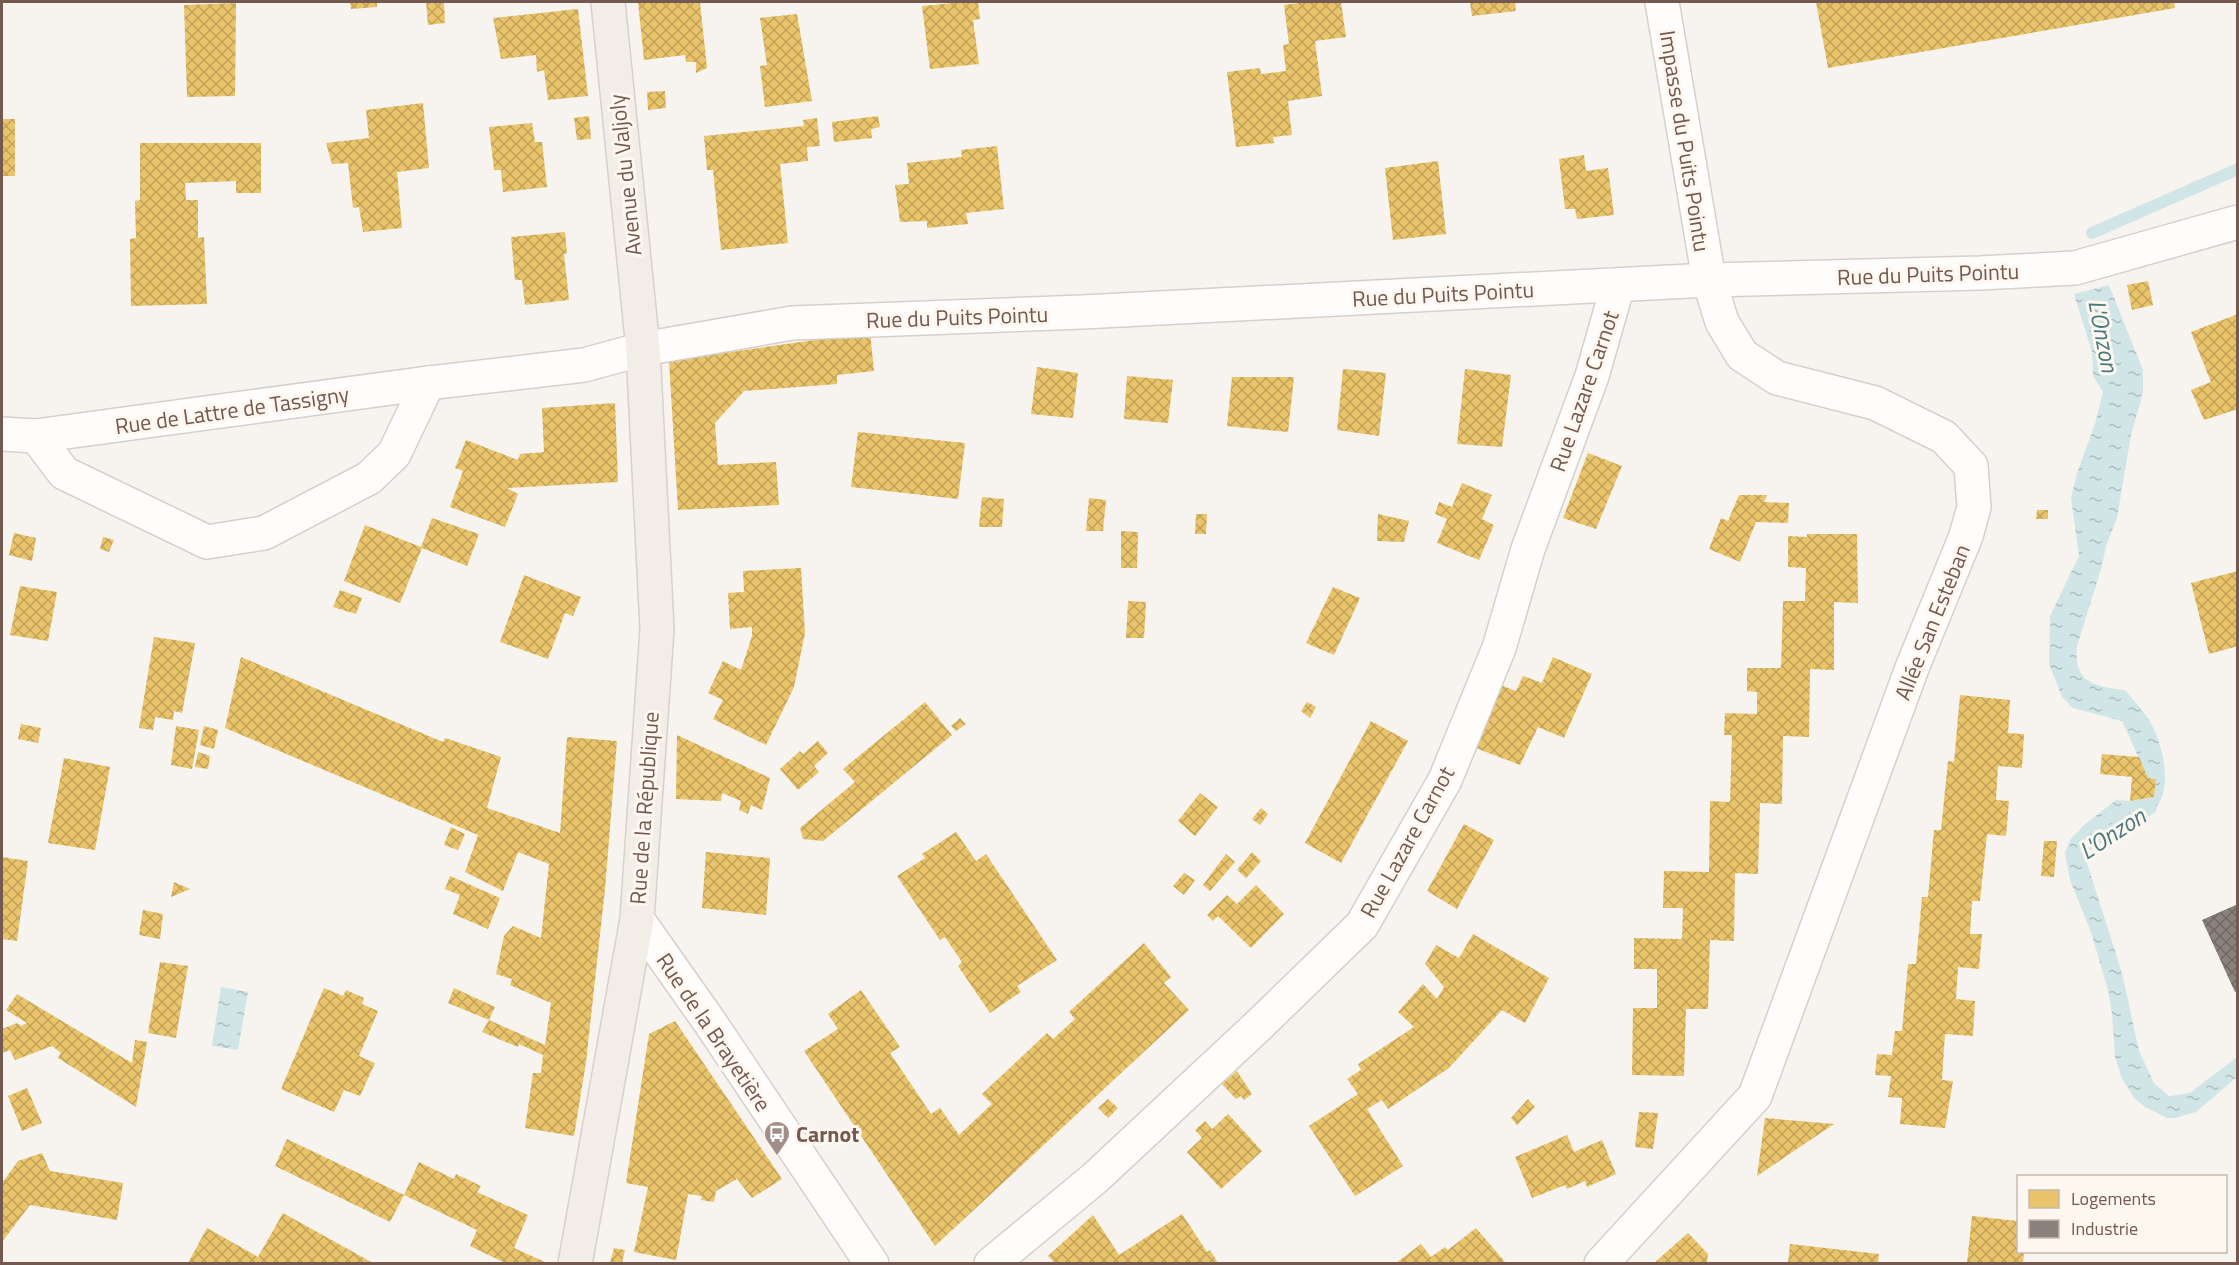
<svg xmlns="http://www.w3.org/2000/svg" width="2239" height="1265" viewBox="0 0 2239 1265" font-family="'Titillium Web',sans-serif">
<defs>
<pattern id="water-ripples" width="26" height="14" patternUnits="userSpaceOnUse" patternTransform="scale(1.5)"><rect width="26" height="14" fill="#d0e6e6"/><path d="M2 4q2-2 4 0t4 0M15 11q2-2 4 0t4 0" fill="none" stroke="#adbdbd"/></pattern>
<pattern id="homes-cross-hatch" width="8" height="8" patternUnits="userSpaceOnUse" patternTransform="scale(1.5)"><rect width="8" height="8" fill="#e9c46a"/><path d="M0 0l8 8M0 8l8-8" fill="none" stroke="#c1a25a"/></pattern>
<pattern id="industry-cross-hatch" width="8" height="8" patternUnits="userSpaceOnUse" patternTransform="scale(1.5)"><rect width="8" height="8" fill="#8a817c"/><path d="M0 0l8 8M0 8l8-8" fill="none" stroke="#706863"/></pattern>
</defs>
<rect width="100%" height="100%" fill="#f7f3ee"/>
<g fill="url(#water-ripples)">
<path d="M2109 285 2143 370V393L2131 435 2117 518 2106 546 2102 566 2077 646C2073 683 2094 686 2125 690 2133 700 2142 709 2149 720 2162 740 2173 786 2157 806 2135 818 2107 824 2090 844 2086 849 2087 857 2087 863L2122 973 2139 1051 2154 1083 2169 1096 2190 1093 2237 1057V1077L2196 1112 2175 1118H2167L2145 1107 2135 1099 2122 1079 2115 1057 2112 1014 2108 990 2091 932 2070 880 2065 853 2070 840 2084 825 2116 800 2130 801 2154 797 2156 779 2148 778 2122 721 2073 708 2062 697 2049 664 2050 616 2079 556 2071 498 2077 473 2095 424 2103 392 2093 376 2092 352 2074 294Z"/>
<polygon points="221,987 248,992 238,1050 212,1046"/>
</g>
<g fill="url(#homes-cross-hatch)">
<polygon points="350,2 377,2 377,7 351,9"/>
<polygon points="426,2 444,2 445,23 428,25"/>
<polygon points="638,2 700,2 707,68 696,73 696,62 686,62 685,55 644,60"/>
<polygon points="964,2 978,2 980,19 973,20 979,64 930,69 922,6"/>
<polygon points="1307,2 1341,2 1346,37 1315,41 1322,96 1288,101 1292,135 1273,137 1274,143 1236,147 1227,72 1260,68 1261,74 1286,71 1283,45 1289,44 1284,5"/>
<polygon points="1470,2 1515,2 1516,11 1472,16"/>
<polygon points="1816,2 2174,2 2175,8 1828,68"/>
<polygon points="236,3 235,96 187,97 184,5"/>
<polygon points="578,9 588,96 548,100 544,70 537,72 536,55 501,59 493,18"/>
<polygon points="797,14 812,101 765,107 760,66 767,65 760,18"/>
<polygon points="665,91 666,108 648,110 647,92"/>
<polygon points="423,103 429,168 397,172 402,228 363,232 359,207 353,208 348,163 332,164 326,143 369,138 366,110"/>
<polygon points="589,116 591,139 577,140 574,118"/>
<polygon points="878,116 880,127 871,129 872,138 834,142 832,122"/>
<polygon points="817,118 820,146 807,147 808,161 780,164 788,243 721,250 713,170 707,170 704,136 804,126 803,120"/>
<rect x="2" y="119" width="13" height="57"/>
<polygon points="532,123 535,142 542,142 547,187 503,192 501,170 494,170 489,127"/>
<polygon points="140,143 261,143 261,193 236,193 236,181 185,183 186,200 198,200 198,238 204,237 207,304 131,306 130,239 136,238 135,201 140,200"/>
<polygon points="997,146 1004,209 966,213 968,224 927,228 927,221 900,222 895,185 909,184 907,163 962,157 961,150"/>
<polygon points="1584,155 1586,171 1608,168 1614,215 1577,219 1575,209 1565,209 1559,159"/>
<polygon points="1438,161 1446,234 1393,240 1385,168"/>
<polygon points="565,232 567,253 564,254 569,300 525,305 522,280 515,280 511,237"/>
<polygon points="2148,281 2153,305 2132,310 2127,285"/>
<polygon points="2238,314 2238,409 2204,420 2191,390 2211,382 2191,332"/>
<polygon points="870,332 874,371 837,375 837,384 744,391 715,423 718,465 776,462 779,505 678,510 669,361"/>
<polygon points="1037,367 1078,373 1073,418 1031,414"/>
<polygon points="1343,369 1386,373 1379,436 1337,430"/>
<polygon points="1465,369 1511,375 1502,447 1457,444"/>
<polygon points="1127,376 1173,380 1168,423 1124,419"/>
<polygon points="1232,377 1294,377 1288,432 1227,426"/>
<polygon points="615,403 618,482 507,488 518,494 505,527 450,507 463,471 455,468 466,440 518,460 520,454 544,452 542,408"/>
<polygon points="858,432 965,443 958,499 851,487"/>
<polygon points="1588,453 1622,466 1596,529 1563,518"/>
<polygon points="1462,483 1492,495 1482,519 1494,525 1479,560 1437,543 1447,519 1435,514 1439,502 1452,507"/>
<polygon points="1739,495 1767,495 1764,502 1789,503 1788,523 1756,522 1740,562 1709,549 1721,518 1728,521"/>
<polygon points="982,497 1004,499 1002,527 979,527"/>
<polygon points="1089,498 1106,500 1103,531 1086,531"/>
<polygon points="2037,510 2048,510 2048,519 2036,519"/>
<polygon points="1196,514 1207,514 1206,534 1195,534"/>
<polygon points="1378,514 1409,521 1404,542 1377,541"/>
<polygon points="432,518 479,534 467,566 422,548 400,603 344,581 365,525 421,547"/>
<polygon points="1121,531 1138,532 1137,568 1121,568"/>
<polygon points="14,533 36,538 32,561 9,555"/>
<polygon points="1807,534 1857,534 1858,603 1834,602 1834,670 1810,669 1809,737 1783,736 1782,804 1760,803 1758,874 1735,873 1734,941 1710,940 1708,1009 1686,1009 1684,1076 1632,1075 1633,1008 1657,1008 1657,969 1634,969 1634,938 1682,939 1683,908 1663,908 1664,871 1709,872 1710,801 1730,802 1732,735 1724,735 1725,713 1757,714 1757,692 1747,691 1747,668 1781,668 1783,601 1805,601 1806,568 1788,567 1788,536 1807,537"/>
<polygon points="103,537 114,540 109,552 100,549"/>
<polygon points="801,568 805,633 794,687 766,745 713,719 723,700 708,693 723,661 741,670 752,636 752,627 730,629 728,593 744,592 743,571"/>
<polygon points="2238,571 2238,646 2209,654 2191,583"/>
<polygon points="524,575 581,597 573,616 565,613 548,659 500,642"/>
<polygon points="20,586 57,592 48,641 10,635"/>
<polygon points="1333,587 1360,598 1334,655 1306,643"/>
<polygon points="340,590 362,598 356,614 333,607"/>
<polygon points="1128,601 1146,602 1144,638 1126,638"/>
<polygon points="154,637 195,643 182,713 174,711 173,720 155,717 153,730 139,728"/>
<polygon points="241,657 443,742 445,738 501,757 487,808 560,833 567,737 617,741 605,889 586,1062 574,1136 525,1128 533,1073 541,1073 543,1055 519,1044 518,1047 482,1032 489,1020 545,1045 551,1003 510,985 512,979 496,974 504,936 513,926 541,938 549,864 518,852 503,891 465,872 478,835 225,728"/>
<polygon points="1553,657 1592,674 1564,738 1538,727 1520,765 1473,747 1498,684 1516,691 1523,676 1542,683"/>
<polygon points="1960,695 2010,700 2008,733 2024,734 2022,768 1998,766 1996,800 2009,801 2006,836 1987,834 1980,901 1972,901 1970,934 1982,934 1979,969 1958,967 1956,999 1975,1001 1973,1036 1945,1034 1942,1080 1953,1081 1945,1128 1900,1124 1902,1098 1888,1097 1891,1076 1875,1075 1877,1054 1892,1055 1895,1031 1902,1031 1908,964 1916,964 1922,897 1928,897 1934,830 1941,830 1948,761 1954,762"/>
<polygon points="925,702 952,735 823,841 803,839 800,828 855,782 843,769"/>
<polygon points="1307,702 1316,707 1310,718 1301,711"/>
<polygon points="960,718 966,724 956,731 951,726"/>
<polygon points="1371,721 1408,741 1341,863 1305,843"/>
<polygon points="21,724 41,728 38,743 18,739"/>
<polygon points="176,726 199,730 192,769 171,765"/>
<polygon points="204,726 218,730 214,749 200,745"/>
<polygon points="677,735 770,778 762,810 751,805 748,814 739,810 741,801 722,793 721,801 676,799"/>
<polygon points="818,741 828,753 814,766 819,772 798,790 780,769 800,751 803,754"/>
<polygon points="198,752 210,756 208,769 195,767"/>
<polygon points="2102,754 2139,757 2148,778 2156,779 2154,797 2130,801 2132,777 2100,774"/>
<polygon points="64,758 110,767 95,850 48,843"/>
<polygon points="1200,793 1218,807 1195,836 1178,821"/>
<polygon points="1261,808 1268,814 1260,825 1252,819"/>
<polygon points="1464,824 1494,840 1457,909 1427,891"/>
<polygon points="451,827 465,834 458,850 444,845"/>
<polygon points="956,832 976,861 986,854 1057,960 1017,986 1021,992 990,1013 958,966 962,962 945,937 940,940 897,876 925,858 922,854"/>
<polygon points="2044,841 2057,841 2054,877 2041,876"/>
<polygon points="706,852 770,858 766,915 702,908"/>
<polygon points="1252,852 1261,861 1246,878 1237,870"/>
<polygon points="1226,854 1235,862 1210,891 1203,885"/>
<polygon points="2,857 28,861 17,941 2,939"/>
<polygon points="1184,873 1195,880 1184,895 1173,886"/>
<polygon points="450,876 500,898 488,929 453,914 460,895 445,889"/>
<polygon points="174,882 190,889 171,897"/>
<polygon points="1256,885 1284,914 1251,948 1218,916 1213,921 1207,915 1227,895 1237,904"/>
<polygon points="143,910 163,914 160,939 139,935"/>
<polygon points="1473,934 1549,978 1525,1023 1502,1010 1449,1068 1388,1109 1382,1100 1367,1109 1403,1166 1355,1196 1309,1126 1358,1094 1347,1079 1361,1070 1358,1064 1414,1027 1398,1012 1423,984 1437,999 1444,987 1425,964 1436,945 1459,958"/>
<polygon points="1144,943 1171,977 1164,983 1189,1010 935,1246 804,1051 838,1029 828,1014 861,990 900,1047 890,1053 931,1114 940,1108 959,1135 992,1104 982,1094 1047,1033 1053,1039 1075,1019 1069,1012"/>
<polygon points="160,962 188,966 176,1038 148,1033"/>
<polygon points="324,988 343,996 346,990 364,998 362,1004 378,1011 359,1056 375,1063 360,1096 344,1090 334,1112 281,1089"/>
<polygon points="454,988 495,1007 489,1020 448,1003"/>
<polygon points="17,994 132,1063 135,1040 147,1042 136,1107 58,1058 61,1053 52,1046 15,1060 10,1050 2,1053 2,1029 17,1023 21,1026 27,1023 6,1010"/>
<polygon points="675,1021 782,1179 752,1198 737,1179 716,1191 714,1202 701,1200 702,1196 688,1194 676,1260 634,1252 648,1187 626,1183 649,1034"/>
<polygon points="1237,1071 1252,1094 1244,1100 1241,1096 1236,1099 1222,1084"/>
<polygon points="27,1088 42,1123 22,1131 8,1096"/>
<polygon points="1108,1099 1118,1108 1108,1118 1098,1108"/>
<polygon points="1528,1099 1535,1107 1517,1125 1511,1118"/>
<polygon points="1639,1112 1658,1113 1653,1149 1635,1147"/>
<polygon points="1228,1114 1262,1151 1221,1189 1187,1152 1202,1138 1195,1130 1205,1121 1212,1129"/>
<polygon points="1765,1118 1834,1124 1757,1176"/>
<polygon points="1567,1135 1574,1152 1602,1140 1616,1174 1587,1187 1585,1181 1567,1189 1565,1185 1532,1198 1515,1157"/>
<polygon points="287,1139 404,1195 390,1222 275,1166"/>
<polygon points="42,1153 50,1171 123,1183 117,1220 30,1205 2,1242 2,1183 18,1161"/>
<polygon points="419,1162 454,1179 456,1174 481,1186 477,1192 528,1215 514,1248 547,1263 505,1263 470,1246 477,1230 404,1195"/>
<polygon points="283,1213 373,1263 188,1263 207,1228 258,1257"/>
<polygon points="1182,1214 1207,1252 1210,1250 1218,1263 1055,1263 1048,1256 1093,1215 1119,1255"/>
<polygon points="1972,1216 2018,1221 2018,1252 2024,1252 2023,1263 1967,1263"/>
<polygon points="1476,1228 1506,1263 1396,1263 1421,1244 1431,1257 1445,1247 1448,1250"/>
<polygon points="1688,1233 1708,1254 1707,1263 1654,1263"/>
<polygon points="1790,1244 1879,1254 1878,1263 1788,1263"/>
<polygon points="614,1248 625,1250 622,1263 610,1263"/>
</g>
<polygon fill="url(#industry-cross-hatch)" points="2238,904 2238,990 2235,992 2202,920"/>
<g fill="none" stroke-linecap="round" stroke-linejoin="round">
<g stroke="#d0e6e6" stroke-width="12">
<polyline points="2092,233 2238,169"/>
<polyline points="2083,847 2151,808"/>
</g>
<defs>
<g id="minor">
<polyline points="2,434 36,436 428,383 584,365 643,349 792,323 1082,312 1709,280 1980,273 2075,268 2238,222"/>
<polyline points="36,436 64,473 207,542 264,533 369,478 394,454 428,383"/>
<polyline points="637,919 709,1021 872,1264"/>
<polyline points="991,1264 1095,1178 1259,1025 1362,925 1445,780 1499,648 1528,549 1592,376 1618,285"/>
<polyline points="1601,1264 1755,1096 1912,668 1966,536 1974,507 1971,466 1944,437 1875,403 1777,378 1742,355 1722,322 1709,280 1662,2"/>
</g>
<polyline id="major" points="575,1264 637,919 657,629 643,349 608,2"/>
</defs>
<use href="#minor" stroke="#d6d0cc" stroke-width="36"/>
<use href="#major" stroke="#d8d0cb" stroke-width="36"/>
<use href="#minor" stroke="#fefdfc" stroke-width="33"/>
<use href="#major" stroke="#f2ede7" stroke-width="33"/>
</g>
<defs>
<symbol id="bus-pin" viewBox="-11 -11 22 30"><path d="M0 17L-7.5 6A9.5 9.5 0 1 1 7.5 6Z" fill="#a18f87" stroke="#fdf7f0"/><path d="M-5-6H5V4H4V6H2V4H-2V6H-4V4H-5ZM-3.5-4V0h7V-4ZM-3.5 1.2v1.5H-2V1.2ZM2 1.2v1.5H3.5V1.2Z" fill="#fff"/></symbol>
</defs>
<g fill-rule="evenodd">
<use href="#bus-pin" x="762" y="1119" width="30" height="40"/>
</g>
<g text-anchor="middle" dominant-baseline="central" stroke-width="6" stroke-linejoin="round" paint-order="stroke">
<g font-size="22" fill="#73594f" stroke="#fdf7f0">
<text transform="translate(1685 141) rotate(81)">Impasse du Puits Pointu</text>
<text transform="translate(625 175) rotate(-96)">Avenue du Valjoly</text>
<text transform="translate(1928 274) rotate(-2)">Rue du Puits Pointu</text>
<text transform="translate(1443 294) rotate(-3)">Rue du Puits Pointu</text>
<text transform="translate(957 317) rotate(-2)">Rue du Puits Pointu</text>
<text transform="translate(1584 391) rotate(-71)">Rue Lazare Carnot</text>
<text transform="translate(232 410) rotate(-8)">Rue de Lattre de Tassigny</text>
<text transform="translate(1932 622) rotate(-68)">Allée San Esteban</text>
<text transform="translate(644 808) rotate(-86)">Rue de la République</text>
<text transform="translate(1407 842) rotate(-61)">Rue Lazare Carnot</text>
<text transform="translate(714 1032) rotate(56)">Rue de la Brayetière</text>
</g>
<g font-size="22" font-weight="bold" fill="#73594f" stroke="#fdf7f0" text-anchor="start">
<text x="796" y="1134">Carnot</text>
</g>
<g font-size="24" font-style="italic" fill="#47797e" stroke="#fdf7f0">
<text transform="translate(2104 336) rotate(79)">L'Onzon</text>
<text transform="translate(2112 833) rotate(-33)">L'Onzon</text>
</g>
</g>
<rect width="2239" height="1265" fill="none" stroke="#73594f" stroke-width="6"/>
<rect x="2017" y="1175" width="210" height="78" fill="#fdf7f0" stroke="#c6b8b0" stroke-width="1.5"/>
<rect x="2029" y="1190" width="30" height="18" fill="#e9c46a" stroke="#c6b8b0" stroke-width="1.5"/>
<text x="2071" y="1205" font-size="18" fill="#73594f">Logements</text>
<rect x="2029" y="1220" width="30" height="18" fill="#8a817c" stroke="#c6b8b0" stroke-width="1.5"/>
<text x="2071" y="1235" font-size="18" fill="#73594f">Industrie</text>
</svg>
